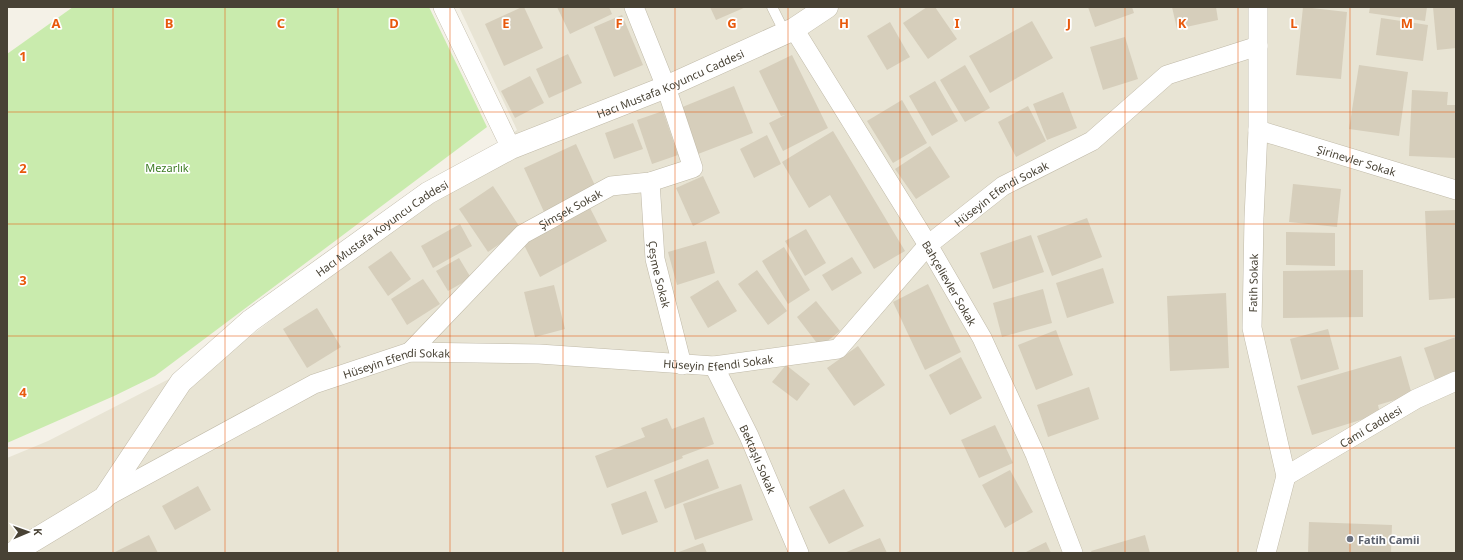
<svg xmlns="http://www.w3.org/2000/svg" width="1463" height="560" viewBox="0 0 1463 560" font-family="'Noto Sans',sans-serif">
<rect width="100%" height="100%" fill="#f4f1e7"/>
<polygon fill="#e8e4d4" points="459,7 1456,7 1456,553 7,553 7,458 48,441 247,339 517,130"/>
<polygon fill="#c9ebad" points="73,7 429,7 487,127 155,376 114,396 7,443 7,54"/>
<g fill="#d6cebb">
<polygon points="522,7 524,7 543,48 504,66 485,24"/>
<polygon points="557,7 609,7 612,14 570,34"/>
<polygon points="710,7 746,7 716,20"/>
<polygon points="927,7 935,7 957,39 928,59 903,23"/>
<polygon points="1088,7 1132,7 1134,13 1095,27"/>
<polygon points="1172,7 1216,7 1218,20 1177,29"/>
<polygon points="1303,7 1347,12 1341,79 1296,75"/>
<polygon points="1370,7 1427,7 1425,21 1369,13"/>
<polygon points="1433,7 1456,7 1456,48 1437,50"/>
<polygon points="622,15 643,65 614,77 594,27"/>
<polygon points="1381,18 1428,25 1423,61 1376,55"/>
<polygon points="1032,21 1053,58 990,93 969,56"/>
<polygon points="890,22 910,57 887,70 867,36"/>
<polygon points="1125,37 1138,79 1103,90 1090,47"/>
<polygon points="568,54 582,83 549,98 536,69"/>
<polygon points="792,55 828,128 783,151 769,123 785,115 781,116 759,71"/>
<polygon points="965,65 990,108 965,122 940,80"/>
<polygon points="1359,65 1408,72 1399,136 1349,129"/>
<polygon points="530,76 544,103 515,118 501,91"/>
<polygon points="935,81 958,121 932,136 909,96"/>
<polygon points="734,86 753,133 698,154 680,108"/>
<polygon points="1412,90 1448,92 1447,105 1456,105 1456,158 1409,156"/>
<polygon points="1063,92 1077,128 1047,140 1033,104"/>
<polygon points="902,100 927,143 893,163 867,121"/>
<polygon points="1028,106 1046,141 1016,157 998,122"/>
<polygon points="663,111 678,155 652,164 637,120"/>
<polygon points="633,123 643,149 614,159 605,133"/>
<polygon points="833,131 905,251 874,269 830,195 809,208 782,162"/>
<polygon points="767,135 781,164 754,178 740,149"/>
<polygon points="576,144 597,190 545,214 524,168"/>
<polygon points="930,146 950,177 916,199 895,169"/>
<polygon points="703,176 720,213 693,226 676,188"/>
<polygon points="1293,184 1341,189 1337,227 1289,222"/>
<polygon points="493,186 521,229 488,252 459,209"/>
<polygon points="589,206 607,241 540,277 522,241"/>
<polygon points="1456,210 1456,298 1429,300 1425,211"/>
<polygon points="1087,218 1102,257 1052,276 1037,236"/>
<polygon points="460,224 472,246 433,268 421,246"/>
<polygon points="806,229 826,263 805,276 785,241"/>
<polygon points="1286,232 1335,233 1335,266 1286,265"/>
<polygon points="1031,235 1044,272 993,289 980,253"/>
<polygon points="706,241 715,273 677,285 668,252"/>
<polygon points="784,247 810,290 788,304 762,261"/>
<polygon points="391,251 411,279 388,296 368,267"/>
<polygon points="852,257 862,273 832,291 822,275"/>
<polygon points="459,258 471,278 448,291 436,271"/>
<polygon points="1103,268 1114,303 1067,318 1056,283"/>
<polygon points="757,270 787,311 768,325 738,284"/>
<polygon points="1363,270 1363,317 1283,318 1283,271"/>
<polygon points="423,279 440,304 407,325 391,299"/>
<polygon points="718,280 737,311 708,328 690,297"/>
<polygon points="928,284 961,352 925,370 893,302"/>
<polygon points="554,285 565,329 535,337 524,292"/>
<polygon points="1043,289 1052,323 1002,337 993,303"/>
<polygon points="1226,293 1229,368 1170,371 1167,296"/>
<polygon points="816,301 840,331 820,347 797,317"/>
<polygon points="317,308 341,347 307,368 283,329"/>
<polygon points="1328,329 1339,369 1301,380 1290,339"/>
<polygon points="1056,330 1073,375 1036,390 1018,345"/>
<polygon points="1456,337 1456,373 1435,380 1424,348"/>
<polygon points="858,346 885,385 854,406 827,368"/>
<polygon points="1401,356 1412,395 1378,405 1380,414 1312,435 1297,386"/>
<polygon points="961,357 982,398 950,415 929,375"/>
<polygon points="786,365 810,384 797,401 772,382"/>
<polygon points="1089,387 1099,419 1048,437 1037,405"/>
<polygon points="704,417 714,444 682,456 683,458 607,488 595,456 645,437 641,428 667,418 672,429"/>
<polygon points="995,425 1013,463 979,478 961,440"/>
<polygon points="708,459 719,488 665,509 654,480"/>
<polygon points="1010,470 1033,512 1005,528 982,485"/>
<polygon points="741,484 753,520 695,540 683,504"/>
<polygon points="198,486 211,510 175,530 162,506"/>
<polygon points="844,489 864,526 829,544 809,507"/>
<polygon points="646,491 658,522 622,535 611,504"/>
<polygon points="1309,522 1392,525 1391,553 1308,553"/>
<polygon points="149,535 158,553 113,553"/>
<polygon points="1145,535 1150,553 1092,553 1091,551"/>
<polygon points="880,538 887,553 844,553"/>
<polygon points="1046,542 1051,553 1024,553"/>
<polygon points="703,543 707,553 676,553"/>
</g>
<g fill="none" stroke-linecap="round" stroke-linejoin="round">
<defs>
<polyline id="service" points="772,7 785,33"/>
<g id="minor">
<polyline points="443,7 511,148"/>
<polyline points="1258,7 1258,130 1254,218 1252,328 1286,476 1266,553"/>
<path id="s1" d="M794 29 928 245 982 338 1035 454 1073 553"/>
<path id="s2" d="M1258 130 1456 190"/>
<path id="s3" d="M650 182 655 259 682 365"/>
<path id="s4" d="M410 352 523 234 611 186 650 182 693 168 666 87 634 7"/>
<path id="s5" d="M714 366 749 436 799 553"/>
<path id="s6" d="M1286 476 1416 399 1456 381"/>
<path id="s7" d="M104 498 314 384 410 352 539 354 714 366 838 349 928 245 1003 186 1092 141 1167 75 1258 46"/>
</g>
<g id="tertiary">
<path id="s8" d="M13 553 104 498 181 382 250 321 428 193 511 148 666 87 794 29 827 7"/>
</g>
</defs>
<use href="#service" stroke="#c0baa8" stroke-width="11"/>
<use href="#minor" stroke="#c0baa8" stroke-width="20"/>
<use href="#tertiary" stroke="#c0baa8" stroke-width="23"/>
<use href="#service" stroke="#fff" stroke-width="10"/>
<use href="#minor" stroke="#fff" stroke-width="19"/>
<use href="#tertiary" stroke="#fff" stroke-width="22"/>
</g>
<path fill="none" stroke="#e8590c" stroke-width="1" stroke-opacity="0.55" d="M113 7V553M225 7V553M338 7V553M450 7V553M563 7V553M675 7V553M788 7V553M900 7V553M1013 7V553M1125 7V553M1238 7V553M1350 7V553M7 112H1456M7 224H1456M7 336H1456M7 448H1456"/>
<circle fill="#6b7280" stroke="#fff" stroke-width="1.5" cx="1350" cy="539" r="4"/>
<g text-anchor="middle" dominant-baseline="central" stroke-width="3.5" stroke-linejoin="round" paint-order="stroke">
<g font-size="11" fill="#484235" stroke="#fff">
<text stroke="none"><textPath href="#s8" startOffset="823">Hacı Mustafa Koyuncu Caddesi</textPath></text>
<text stroke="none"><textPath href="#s2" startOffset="103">Şirinevler Sokak</textPath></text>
<text stroke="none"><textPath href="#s7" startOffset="997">Hüseyin Efendi Sokak</textPath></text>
<text stroke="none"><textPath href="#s4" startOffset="217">Şimşek Sokak</textPath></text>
<text stroke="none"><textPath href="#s8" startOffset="499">Hacı Mustafa Koyuncu Caddesi</textPath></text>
<text stroke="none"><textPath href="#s3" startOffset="93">Çeşme Sokak</textPath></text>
<text stroke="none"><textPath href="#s1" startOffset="298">Bahçelievler Sokak</textPath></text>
<text transform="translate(1253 283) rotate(-89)">Fatih Sokak</text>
<text stroke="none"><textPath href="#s7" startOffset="649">Hüseyin Efendi Sokak</textPath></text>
<text stroke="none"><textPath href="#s7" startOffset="325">Hüseyin Efendi Sokak</textPath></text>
<text stroke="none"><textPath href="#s6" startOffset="98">Cami Caddesi</textPath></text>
<text stroke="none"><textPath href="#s5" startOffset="103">Bektaşlı Sokak</textPath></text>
</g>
<g font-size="11" fill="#3e7d25" stroke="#fff">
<text x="167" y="167">Mezarlık</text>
</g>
<g font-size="11" font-weight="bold" fill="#5b616d" stroke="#fff" text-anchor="start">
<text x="1358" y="539">Fatih Camii</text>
</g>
</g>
<g font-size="13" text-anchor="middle" font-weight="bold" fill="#e8590c" stroke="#fff" stroke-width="3.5" stroke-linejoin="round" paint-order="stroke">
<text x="56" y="28">A</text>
<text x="169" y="28">B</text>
<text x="281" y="28">C</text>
<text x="394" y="28">D</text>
<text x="506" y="28">E</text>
<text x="619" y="28">F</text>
<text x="732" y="28">G</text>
<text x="844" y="28">H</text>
<text x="957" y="28">I</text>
<text x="1069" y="28">J</text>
<text x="1182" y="28">K</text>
<text x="1294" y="28">L</text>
<text x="1407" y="28">M</text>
<text x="23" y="61">1</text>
<text x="23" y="173">2</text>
<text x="23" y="285">3</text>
<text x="23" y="397">4</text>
</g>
<rect width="1463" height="560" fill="none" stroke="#484235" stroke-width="16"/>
<g transform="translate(28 532) rotate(88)" stroke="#ffffff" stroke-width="3" paint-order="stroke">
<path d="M0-3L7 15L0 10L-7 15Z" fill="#484235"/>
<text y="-6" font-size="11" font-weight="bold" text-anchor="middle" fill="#484235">K</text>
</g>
</svg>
